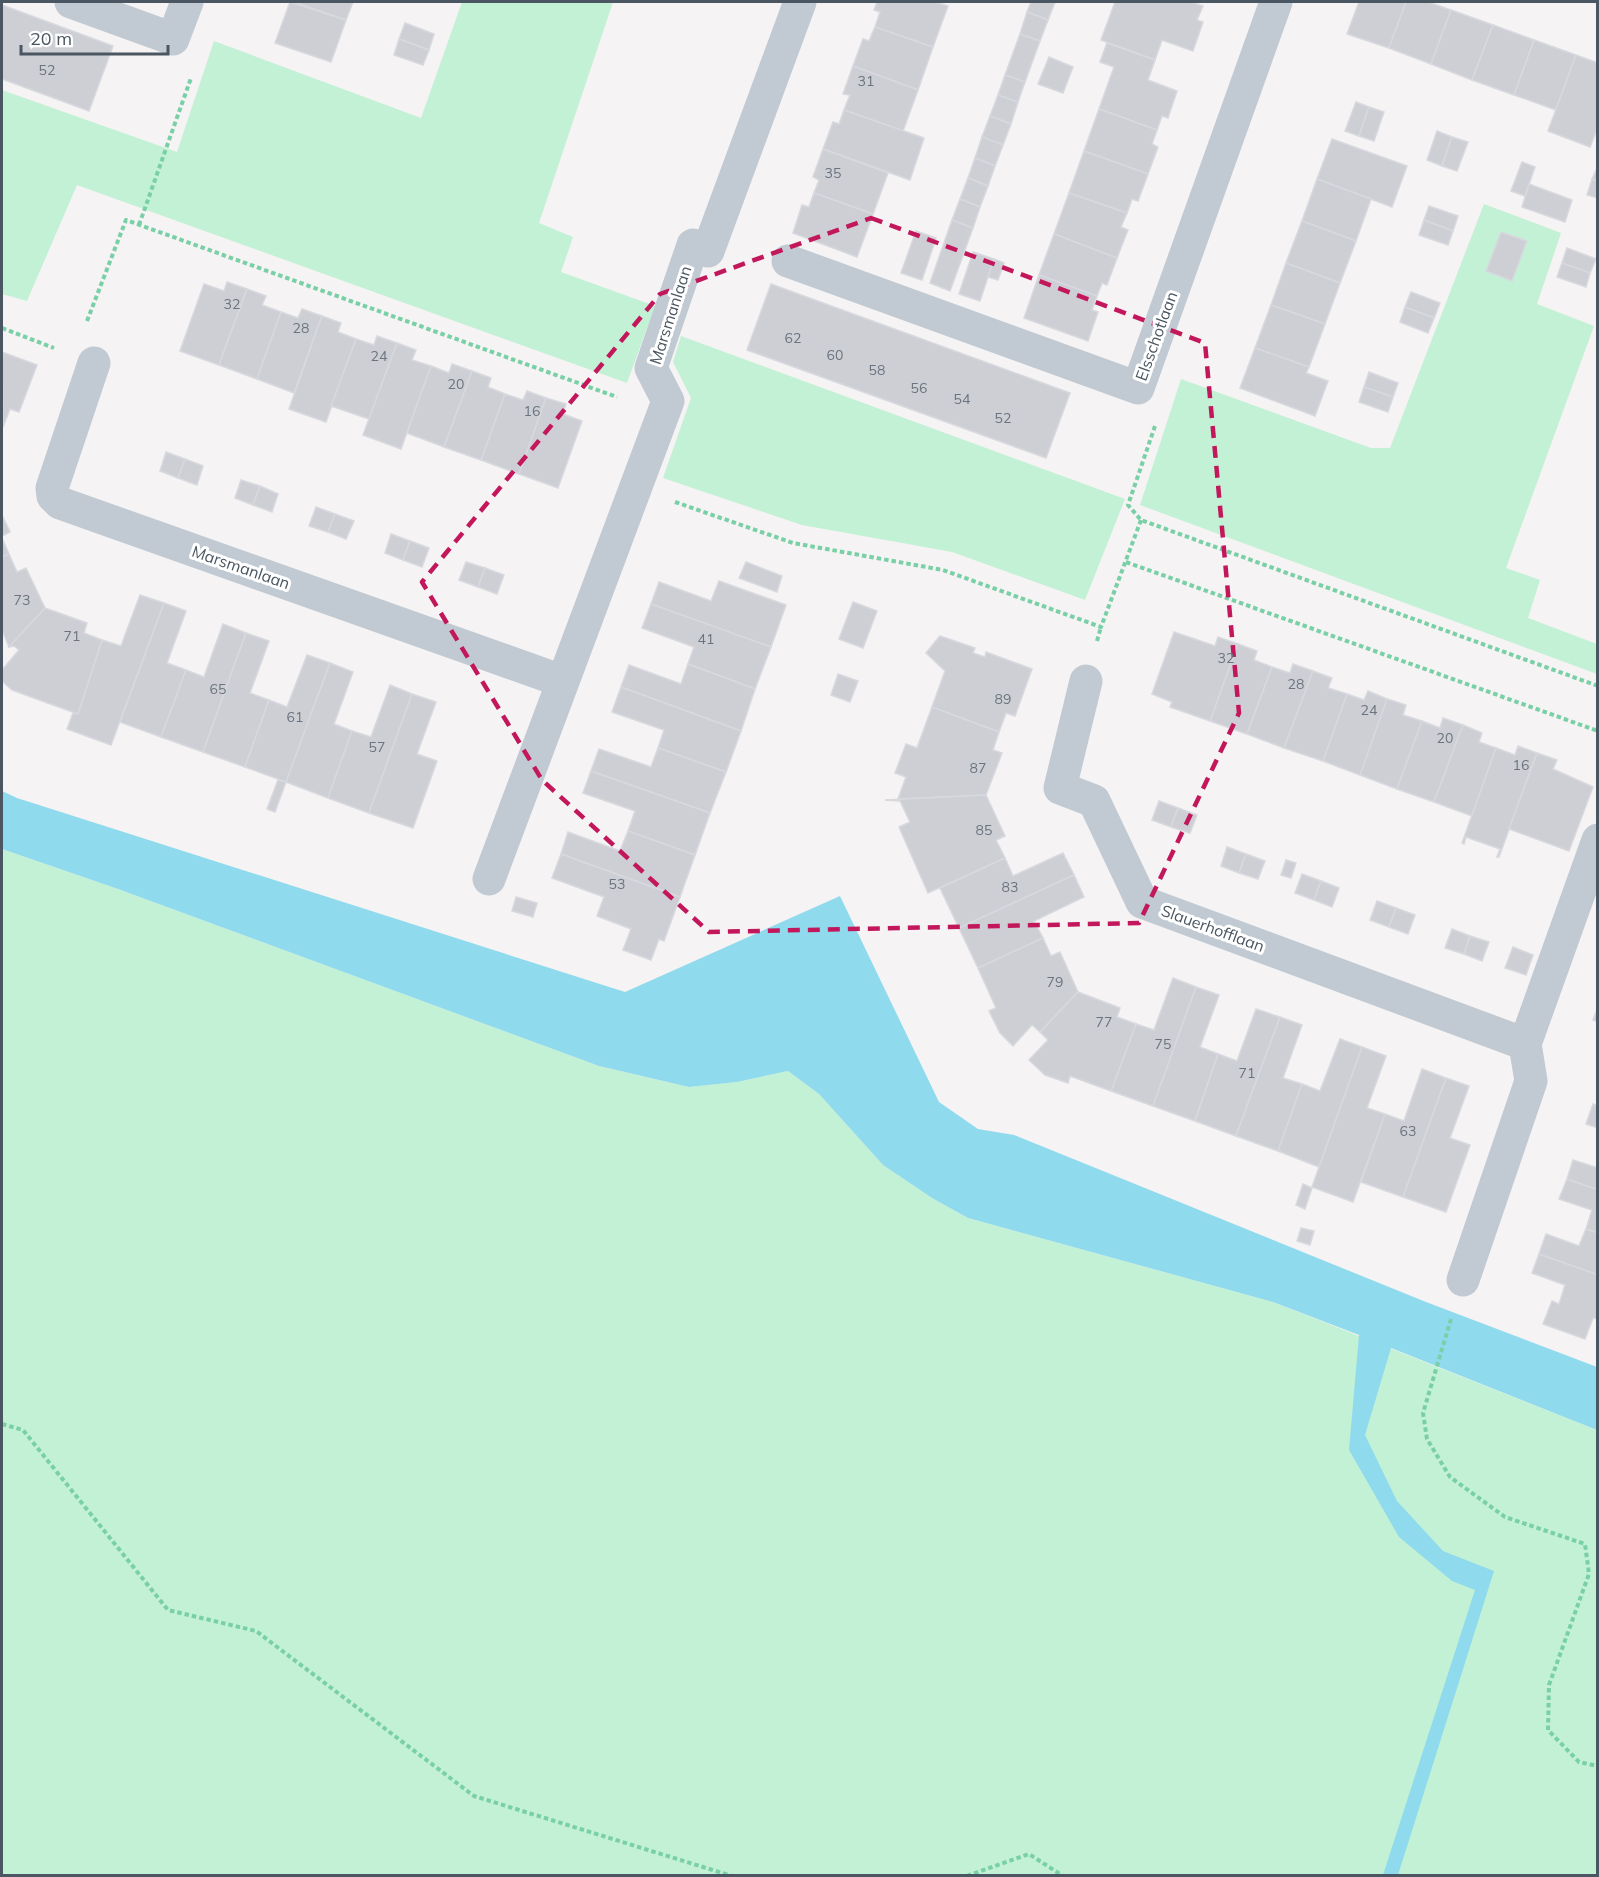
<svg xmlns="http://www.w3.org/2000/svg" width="1599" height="1877" viewBox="0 0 1599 1877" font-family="Mulish,sans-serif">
<rect width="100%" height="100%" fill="#f5f3f3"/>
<g fill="#c3f1d5">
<polygon points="462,2 613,2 539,223 573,237 561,272 655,306 627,383 77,185 27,301 2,294 2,90 177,152 214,41 421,118"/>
<polygon points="1484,204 1561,233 1537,304 1594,326 1506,568 1540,580 1528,618 1597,644 1597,674 1140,505 1181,379 1371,448 1390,448"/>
<polygon points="681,336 1125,499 1085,600 952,552 802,525 663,478 691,398 673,362"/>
<polygon points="2,849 118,889 599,1066 689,1087 737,1082 788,1071 819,1094 883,1165 932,1198 968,1218 1273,1302 1597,1430 1597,1875 2,1876"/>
</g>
<polygon fill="#90daee" points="2,791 17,798 625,992 840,896 939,1102 978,1129 1014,1135 1426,1302 1597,1367 1597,1430 1391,1348 1365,1435 1397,1501 1443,1551 1494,1571 1398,1875 1383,1875 1475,1590 1452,1581 1399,1537 1349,1450 1359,1335 1273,1302 968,1218 932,1198 883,1165 819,1094 788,1071 737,1082 689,1087 599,1066 118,889 2,849"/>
<g fill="#cdcfd5" stroke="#d7d9de" stroke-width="1.5">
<polygon points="290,2 346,20 331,62 275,43"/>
<polygon points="294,2 353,2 346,20"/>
<polygon points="877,2 935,2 948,6 933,47 875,27 880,12 874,10"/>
<polygon points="1031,2 1055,2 1048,20 1027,12"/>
<polygon points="1115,2 1191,2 1203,6 1197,20 1203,22 1193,51 1162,40 1155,60 1101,40"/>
<polygon points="1359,2 1406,2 1389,48 1347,34"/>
<polygon points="1406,2 1428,2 1451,10 1431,64 1389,48"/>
<polygon points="2,5 113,46 89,111 2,79"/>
<polygon points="1451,10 1493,25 1472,80 1431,64"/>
<polygon points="1027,12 1048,20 1040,41 1020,34"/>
<polygon points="405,23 434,34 429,50 399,39"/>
<polygon points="1493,25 1534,40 1514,95 1472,80"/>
<polygon points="875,27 933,47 918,90 853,66 863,39 869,41"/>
<polygon points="1020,34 1040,41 1025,82 1005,75"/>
<polygon points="399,39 429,50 423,65 394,55"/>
<polygon points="1534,40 1576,55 1556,110 1514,95"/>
<polygon points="1107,43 1155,60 1148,80 1177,91 1168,118 1162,116 1157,130 1099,109 1114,67 1100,62"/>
<polygon points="1576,55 1598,63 1598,127 1590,147 1548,131"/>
<polygon points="1049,57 1073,67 1063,93 1038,84"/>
<polygon points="853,66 918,90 903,131 844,110 850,95 843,94"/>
<polygon points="1005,75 1025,82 1018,102 998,95"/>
<polygon points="998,95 1018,102 1011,124 990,116"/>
<polygon points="1356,102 1369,107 1359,136 1345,131"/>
<polygon points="1369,107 1384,112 1374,141 1359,136"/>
<polygon points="1099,109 1157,130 1152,144 1158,147 1148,174 1084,151"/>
<polygon points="844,110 924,138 910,180 823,149 833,122 839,124"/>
<polygon points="990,116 1011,124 1003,145 982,137"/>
<polygon points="1437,131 1452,137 1442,166 1427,160"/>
<polygon points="982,137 1003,145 995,166 975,158"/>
<polygon points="1452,137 1468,142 1457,171 1442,166"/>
<polygon points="1332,139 1407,166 1392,207 1317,179"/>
<polygon points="823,149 888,173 873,214 814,193 819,180 813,177"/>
<polygon points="1084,151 1148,174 1138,201 1132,199 1127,213 1069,193"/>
<polygon points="975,158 995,166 988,186 968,178"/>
<polygon points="1522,162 1535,167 1525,196 1511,191"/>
<polygon points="1598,166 1598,181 1592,179"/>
<polygon points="968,178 988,186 980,207 960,199"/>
<polygon points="1317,179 1371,199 1356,241 1302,221"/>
<polygon points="1592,179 1598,181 1598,198 1587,195"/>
<polygon points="1529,184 1572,200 1565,222 1522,207"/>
<polygon points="814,193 873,214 857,257 793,233 802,205 809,207"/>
<polygon points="1069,193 1127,213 1121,227 1128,230 1117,258 1054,234"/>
<polygon points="960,199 980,207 973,228 952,220"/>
<polygon points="1429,206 1458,216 1453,231 1424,220"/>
<polygon points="952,220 973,228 950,291 930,283"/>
<polygon points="1424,220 1453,231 1448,245 1419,235"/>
<polygon points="1302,221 1356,241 1340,283 1286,263"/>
<polygon points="916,231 936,238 922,280 901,273"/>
<polygon points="1501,232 1527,241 1512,281 1486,271"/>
<polygon points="1054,234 1117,258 1107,285 1102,283 1097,296 1039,275"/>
<polygon points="1567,248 1596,259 1590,273 1562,263"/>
<polygon points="973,252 994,259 980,301 959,294"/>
<polygon points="994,259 1004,263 998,280 988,277"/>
<polygon points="1286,263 1340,283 1325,324 1271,305"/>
<polygon points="1562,263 1590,273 1586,287 1557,277"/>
<polygon points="1039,275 1097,296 1092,310 1098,312 1088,341 1024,318"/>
<polygon points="227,282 247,289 219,365 180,351 204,284 224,291"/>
<polygon points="771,284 1070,393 1046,458 747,350"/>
<polygon points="247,289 266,296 262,305 281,312 257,379 219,365"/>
<polygon points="1411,292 1440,303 1434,318 1405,307"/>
<polygon points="1271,305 1325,324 1309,367 1255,348"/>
<polygon points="1405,307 1434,318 1428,333 1400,322"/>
<polygon points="302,309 322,316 294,393 257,379 281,312 298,318"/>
<polygon points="322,316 341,323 338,332 356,339 326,422 289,409"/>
<polygon points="377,336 397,343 369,419 331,406 356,339 374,345"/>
<polygon points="397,343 416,350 412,360 431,366 401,449 363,435"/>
<polygon points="1255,348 1309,367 1306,373 1328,381 1315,416 1240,388"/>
<polygon points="2,352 37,365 19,412 10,409 3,427"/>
<polygon points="452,364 472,371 444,447 407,433 431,366 449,373"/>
<polygon points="472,371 491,378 488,387 505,394 481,460 444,447"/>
<polygon points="1369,372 1398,383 1393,397 1364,387"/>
<polygon points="1364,387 1393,397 1388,412 1359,402"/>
<polygon points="527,391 546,398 519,474 481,460 505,394 523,400"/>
<polygon points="546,398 566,404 563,414 582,421 558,488 519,474"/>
<polygon points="166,452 185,459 178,478 160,471"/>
<polygon points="185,459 203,466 197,485 178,478"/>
<polygon points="241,480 260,486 253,505 235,498"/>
<polygon points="260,486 278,494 272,512 253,505"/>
<polygon points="316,507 335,514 328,532 309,526"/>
<polygon points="335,514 354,521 346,539 328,532"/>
<polygon points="2,515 10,532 2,536"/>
<polygon points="391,534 410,541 403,560 385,553"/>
<polygon points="2,538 9,554 2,557"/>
<polygon points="410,541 429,548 422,567 403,560"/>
<polygon points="9,554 17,572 26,568 45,608 9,647 2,630 2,557"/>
<polygon points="466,562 485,568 478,587 459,580"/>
<polygon points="746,562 782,576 777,592 739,578"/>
<polygon points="485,568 504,575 497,594 478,587"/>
<polygon points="719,581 786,605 771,647 651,604 659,582 711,601"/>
<polygon points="140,595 164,603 111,745 67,729 73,713 78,714 102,640 121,646"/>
<polygon points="853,602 877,611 863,648 839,639"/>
<polygon points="164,603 186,611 167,663 186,670 161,737 120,722"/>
<polygon points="651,604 771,647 755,689 688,664 694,647 642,628"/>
<polygon points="45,608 87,623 84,633 102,640 78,714 12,690 2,681 2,670 19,650 14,646 9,647"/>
<polygon points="223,624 246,633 203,752 161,737 186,670 204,677"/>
<polygon points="1174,632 1215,646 1218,637 1238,644 1210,721 1170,707 1172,702 1152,694"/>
<polygon points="246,633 269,641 250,693 269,700 245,767 203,752"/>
<polygon points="940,636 975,648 973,653 985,657 986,652 1032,669 1015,716 1006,713 999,732 932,707 945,671 926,653"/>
<polygon points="1238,644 1257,651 1254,660 1272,667 1247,734 1210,721"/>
<polygon points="307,655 330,663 286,782 245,767 269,700 287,707"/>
<polygon points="330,663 353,672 334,724 352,731 328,798 286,782"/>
<polygon points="688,664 755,689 741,731 621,687 629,665 681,684"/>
<polygon points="1293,664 1313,671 1284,748 1247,734 1272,667 1290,673"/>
<polygon points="1313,671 1332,678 1328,688 1347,694 1323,761 1284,748"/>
<polygon points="838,674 858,681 850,702 831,695"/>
<polygon points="390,685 412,694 369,813 328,798 352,731 371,737"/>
<polygon points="621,687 741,731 726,772 658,748 664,730 612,712"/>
<polygon points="1368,691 1387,699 1360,775 1323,761 1347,694 1364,700"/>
<polygon points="412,694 436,702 417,754 437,761 413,828 369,813"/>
<polygon points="1387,699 1406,705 1403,715 1422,721 1397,789 1360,775"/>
<polygon points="932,707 999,732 993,750 1002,753 986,795 898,799 906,777 895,773 906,744 917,748"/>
<polygon points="1443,718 1463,725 1434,802 1397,789 1422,721 1440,728"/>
<polygon points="1463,725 1482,733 1479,742 1496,748 1472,816 1434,802"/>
<polygon points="1518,746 1537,753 1499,857 1497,857 1500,849 1466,837 1464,844 1462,843 1496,748 1515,755"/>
<polygon points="658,748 726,772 710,813 591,771 599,749 651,767"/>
<polygon points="1537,753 1557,760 1553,769 1593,787 1569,851 1509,829"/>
<polygon points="591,771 710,813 695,855 628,831 635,811 583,793"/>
<polygon points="278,780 286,782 275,812 267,809"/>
<polygon points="986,795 1005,836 996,840 1005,858 928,893 899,827 910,822 900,801 885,800"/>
<polygon points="1159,801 1178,808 1171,827 1152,820"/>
<polygon points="1178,808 1197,815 1190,833 1171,827"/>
<polygon points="628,831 695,855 680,897 561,854 568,832 620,851"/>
<polygon points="1227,847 1246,854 1239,873 1221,866"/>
<polygon points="1063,853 1074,875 959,928 940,888 1005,858 1013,876"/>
<polygon points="561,854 680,897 664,941 659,939 651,960 623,950 631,929 597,916 604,897 552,878"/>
<polygon points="1246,854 1265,861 1258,879 1239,873"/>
<polygon points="1286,860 1296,863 1291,878 1281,875"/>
<polygon points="1302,874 1321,881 1314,900 1295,893"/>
<polygon points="1074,875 1084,897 1034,921 1043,938 978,968 959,928"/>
<polygon points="1321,881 1339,888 1332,907 1314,900"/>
<polygon points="516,897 537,903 533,917 512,911"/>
<polygon points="1377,901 1396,908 1389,927 1370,920"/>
<polygon points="1396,908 1415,915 1408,934 1389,927"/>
<polygon points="1452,929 1470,936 1464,954 1445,948"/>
<polygon points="1470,936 1489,942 1482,961 1464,954"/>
<polygon points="1043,938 1051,956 1060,952 1078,992 1040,1032 1032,1025 1013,1046 1000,1033 989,1011 996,1008 978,968"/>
<polygon points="1513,947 1533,955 1526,975 1505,968"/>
<polygon points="1173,978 1196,987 1153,1106 1111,1091 1136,1024 1154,1030"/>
<polygon points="1196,987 1219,995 1200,1047 1218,1054 1195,1121 1153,1106"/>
<polygon points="1078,992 1120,1008 1117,1017 1136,1024 1111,1091 1070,1076 1068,1083 1045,1075 1029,1060 1048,1040 1040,1032"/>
<polygon points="1598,1007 1598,1022 1593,1020"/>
<polygon points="1256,1009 1280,1017 1236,1136 1195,1121 1218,1054 1237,1061"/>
<polygon points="1280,1017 1302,1025 1283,1078 1302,1084 1278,1151 1236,1136"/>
<polygon points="1340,1039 1362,1047 1319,1167 1278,1151 1302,1084 1320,1091"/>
<polygon points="1362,1047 1386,1056 1367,1108 1385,1114 1353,1202 1312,1187"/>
<polygon points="1422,1069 1446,1078 1403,1197 1361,1182 1385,1114 1404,1121"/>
<polygon points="1446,1078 1469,1086 1450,1138 1470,1145 1446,1212 1403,1197"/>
<polygon points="1593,1104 1598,1106 1598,1128 1586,1124"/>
<polygon points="1573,1160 1598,1168 1598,1190 1567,1179"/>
<polygon points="1567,1179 1598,1190 1598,1233 1586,1229 1592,1210 1559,1199"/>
<polygon points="1303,1184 1312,1188 1305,1209 1296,1205"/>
<polygon points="1301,1228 1314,1231 1310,1245 1297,1241"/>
<polygon points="1586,1229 1598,1233 1598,1275 1539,1254 1546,1234 1579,1246"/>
<polygon points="1539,1254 1598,1275 1598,1319 1593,1318 1585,1339 1543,1324 1552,1301 1559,1304 1565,1285 1532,1273"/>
</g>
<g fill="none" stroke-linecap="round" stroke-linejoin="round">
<g stroke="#7ad0a6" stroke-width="4" stroke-dasharray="4.5 3" stroke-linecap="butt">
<polyline points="139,225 191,78"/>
<polyline points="87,321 126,220 617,397"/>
<polyline points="2,328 54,348"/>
<polyline points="1155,426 1128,505 1141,520 1598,686"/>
<polyline points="675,502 793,543 943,570 1101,627 1141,520"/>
<polyline points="1126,562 1598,731"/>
<polyline points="1097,641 1101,627"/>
<polyline points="1451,1319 1423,1413 1427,1439 1450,1477 1505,1517 1585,1544 1589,1574 1549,1685 1548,1730 1579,1762 1598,1766"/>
<polyline points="2,1424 23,1430 168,1610 256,1631 474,1796 732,1876"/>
<polyline points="967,1876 1029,1854 1063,1876"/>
</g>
<g stroke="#c1cad2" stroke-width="33">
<polyline points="71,2 173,39 187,2"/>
<polyline points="788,261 1138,388 1276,2"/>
<polyline points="94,363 52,488 53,496 60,503 562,681"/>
<polyline points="1086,681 1060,788 1094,801 1142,902 1525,1044"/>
<polyline points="489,879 668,401 651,368 693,245 708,251 800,2"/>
<polyline points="1463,1280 1531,1081 1525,1044 1598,840"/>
</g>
</g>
<path fill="none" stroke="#c2185b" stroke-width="4.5" stroke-dasharray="12 8" stroke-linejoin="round" d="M871 218 1205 343 1239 713 1139 923 709 932 542 780 422 582 660 294Z"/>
<g text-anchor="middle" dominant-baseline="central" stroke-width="6" stroke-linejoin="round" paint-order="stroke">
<g font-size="14" fill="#6b747e">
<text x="47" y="70">52</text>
<text x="866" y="81">31</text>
<text x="833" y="173">35</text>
<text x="232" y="304">32</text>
<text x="301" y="328">28</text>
<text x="793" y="338">62</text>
<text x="835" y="355">60</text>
<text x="379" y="356">24</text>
<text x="877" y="370">58</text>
<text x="456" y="384">20</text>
<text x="919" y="388">56</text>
<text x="962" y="399">54</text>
<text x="532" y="411">16</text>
<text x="1003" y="418">52</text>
<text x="22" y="600">73</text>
<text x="72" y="636">71</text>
<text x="706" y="639">41</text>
<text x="1226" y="658">32</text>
<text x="1296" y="684">28</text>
<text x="218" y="689">65</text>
<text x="1003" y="699">89</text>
<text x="1369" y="710">24</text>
<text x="295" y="717">61</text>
<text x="1445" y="738">20</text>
<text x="377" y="747">57</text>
<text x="1521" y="765">16</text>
<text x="978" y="768">87</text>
<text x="984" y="830">85</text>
<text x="617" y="884">53</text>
<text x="1010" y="887">83</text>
<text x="1055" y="982">79</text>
<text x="1104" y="1022">77</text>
<text x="1163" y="1044">75</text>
<text x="1247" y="1073">71</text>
<text x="1408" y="1131">63</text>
</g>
<g font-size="16" fill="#4a5661" stroke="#fff">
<text transform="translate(670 315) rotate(-72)">Marsmanlaan</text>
<text transform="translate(1156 336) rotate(-70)">Elsschotlaan</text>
<text transform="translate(241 567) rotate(19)">Marsmanlaan</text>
<text transform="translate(1213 928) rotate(20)">Slauerhofflaan</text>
</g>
</g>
<rect width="1599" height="1877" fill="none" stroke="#4a5661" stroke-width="6"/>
<path d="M21 45v9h147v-9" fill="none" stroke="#4a5661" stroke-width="3"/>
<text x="30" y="45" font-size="18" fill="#4a5661" stroke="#ffffff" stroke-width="4.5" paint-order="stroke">20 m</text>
</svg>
